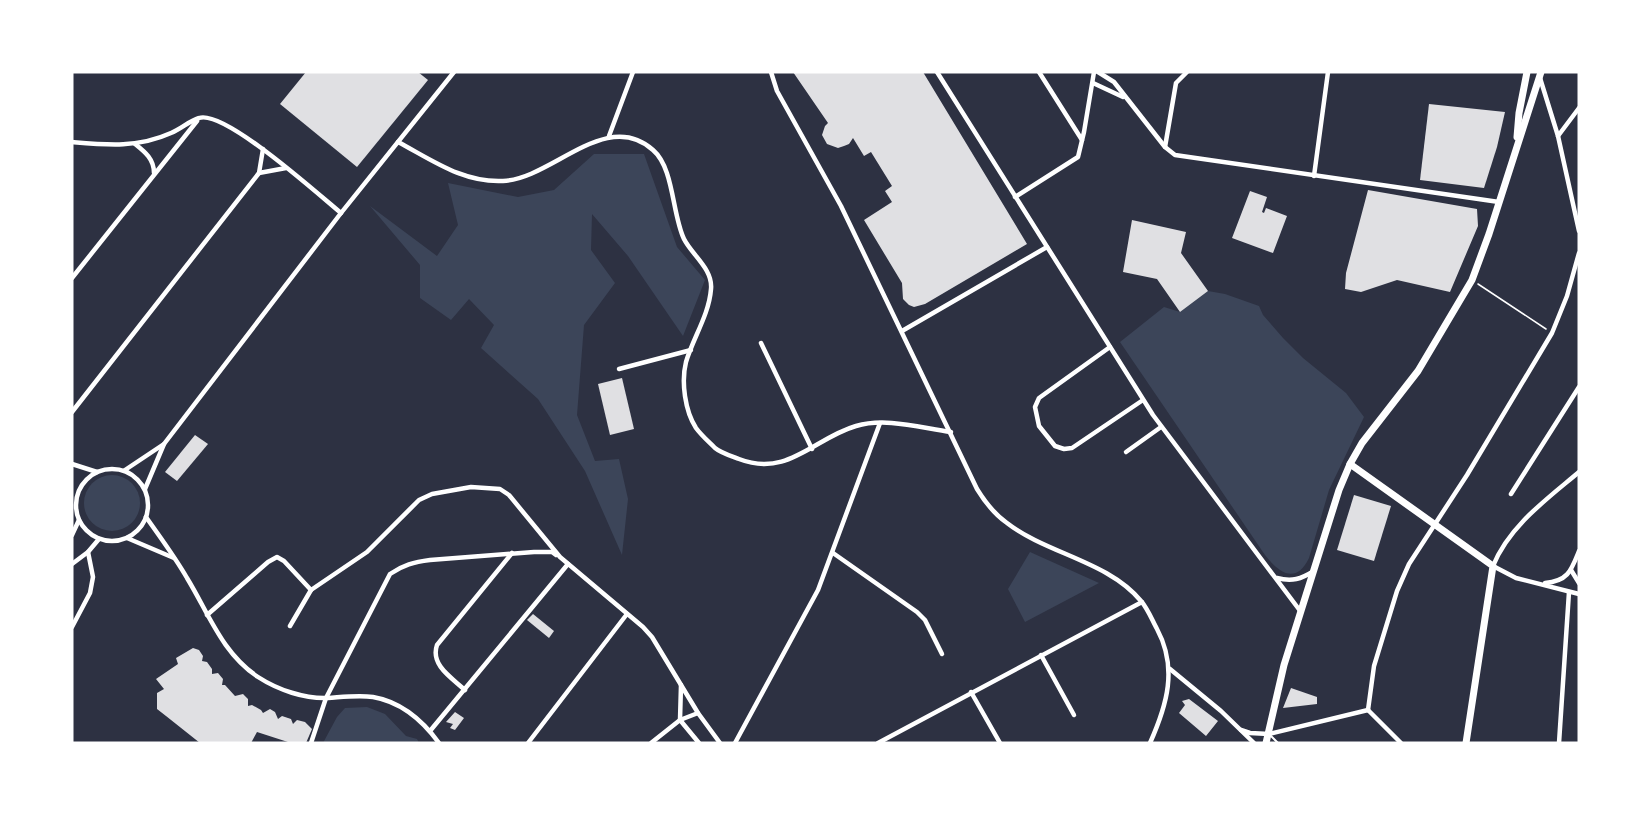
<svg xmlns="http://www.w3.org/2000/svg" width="1651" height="815" viewBox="0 0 1651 815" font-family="Jost,sans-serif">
<rect width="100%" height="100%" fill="#2d3142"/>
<g fill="#3c4559">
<polygon points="594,154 644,154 677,247 705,280 683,336 628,256 592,214 591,250 615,283 584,325 577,415 595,461 619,459 628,499 622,555 585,471 538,399 481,348 494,325 469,299 451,320 420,298 420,265 370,206 437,256 458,225 448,183 518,197 554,190"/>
<path d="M1208 291 1225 294 1259 306 1263 315 1283 338 1303 358 1346 393 1364 417 1329 490 1309 558C1296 585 1279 573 1265 555L1120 342 1164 307 1180 312Z"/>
<circle cx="112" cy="503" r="28"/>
<polygon points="1030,552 1099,583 1025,622 1008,589"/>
<polygon points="367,707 385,714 406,736 417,739 419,743 323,743 337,717 345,708"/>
</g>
<g fill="#e0e0e3">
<polygon points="306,72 418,72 428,80 357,167 280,104"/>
<polygon points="793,72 923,72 1027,244 925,304 914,307 909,305 903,299 902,283 864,220 892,202 885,191 892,186 871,152 864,156 853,138 849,144 844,146 838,148 827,144 822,135 825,126 828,123"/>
<polygon points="1429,104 1505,112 1497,147 1484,188 1420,180"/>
<polygon points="1368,190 1477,209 1478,226 1450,292 1397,280 1361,292 1345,289 1346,273"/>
<polygon points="1250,191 1267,197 1262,212 1264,213 1266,208 1287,216 1273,253 1232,238"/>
<polygon points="1132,220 1186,232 1181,253 1208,291 1180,312 1157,279 1123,272"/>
<polygon points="622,378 634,429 610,435 598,384"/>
<polygon points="195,435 208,444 177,481 165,472"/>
<polygon points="1354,495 1391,506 1374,561 1337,550"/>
<polygon points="533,614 554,631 549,638 527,620"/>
<polygon points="193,648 199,650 203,656 202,661 207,662 212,669 212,674 218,673 223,679 222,685 225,685 235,696 243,694 248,699 248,706 252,705 261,710 263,713 270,709 275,712 278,719 282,716 291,719 293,724 297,720 305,722 312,729 306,743 291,743 257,732 251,743 200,743 166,716 157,709 157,693 164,689 156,679 178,664 176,658"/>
<polygon points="1291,688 1317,697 1317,704 1283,708"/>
<polygon points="1189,699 1218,721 1206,736 1179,713 1185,705 1182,701"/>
<polygon points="455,712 464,718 455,730 450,728 453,724 446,722"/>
</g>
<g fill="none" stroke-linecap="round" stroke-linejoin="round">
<polyline stroke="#fff" stroke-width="1.5" points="1478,284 1546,329"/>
<polyline stroke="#fff" stroke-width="2" points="1271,736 1278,743"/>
<g stroke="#fff" stroke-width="4.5">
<path d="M771 72 777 91 841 206 977 489C985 502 994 514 1007 523 1047 554 1108 561 1141 601 1148 609 1152 620 1157 629 1178 668 1167 705 1150 743"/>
<polyline points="937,72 1153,415 1301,612"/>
<polyline points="1039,72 1082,140"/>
<polyline points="1098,72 1114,82 1165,147 1175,155 1499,202"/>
<polyline points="1540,78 1558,136 1579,231"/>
<polyline points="1093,83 1123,97"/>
<polyline points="609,136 633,72"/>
<polyline points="1558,136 1579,108"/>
<path d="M72 142C107 145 138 148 171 133 181 129 189 121 199 118 224 109 319 195 341 213"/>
<path d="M398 142C432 160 463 183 503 181 552 179 606 108 653 150 674 168 672 214 684 239 692 255 713 269 711 289 709 315 693 338 686 362 681 382 685 411 696 428 701 435 709 442 715 448 721 453 731 456 739 459 788 478 814 438 856 426 886 417 921 428 951 432"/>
<path d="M135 144C145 152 154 159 154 173"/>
<polyline points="1165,147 1176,83 1187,72"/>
<polyline points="259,173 286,168"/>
<polyline points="1314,176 1328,72"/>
<polyline points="1015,197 1078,157 1084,132 1094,72"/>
<polyline points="72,278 197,121"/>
<polyline points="902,331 1047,247"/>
<polyline points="761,343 812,449"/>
<polyline points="1110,347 1039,398 1035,407 1039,426 1055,446 1064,449 1072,448 1143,400"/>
<polyline points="619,369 691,350"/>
<polyline points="72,412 259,173 263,149"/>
<polyline points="1126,452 1161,427"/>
<polyline points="72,464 97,472"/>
<circle cx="112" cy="505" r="36"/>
<polyline points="125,470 164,444"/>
<path d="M1579 472C1547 499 1509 526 1493 566L1516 578 1579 594"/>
<polyline points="145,489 164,444 341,213 454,72"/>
<polyline points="1511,494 1579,387"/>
<path d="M146 517C160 537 175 557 187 578 209 614 222 653 258 677 278 690 305 699 328 698 343 697 358 695 373 697 402 702 423 721 439 743"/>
<polyline points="72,535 79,520"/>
<polyline points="127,538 174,558"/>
<polyline points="833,553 917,612 925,620 942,654"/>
<polyline points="72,564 88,552 99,539"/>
<polyline points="1571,570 1579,583"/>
<path d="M1277 578C1292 582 1301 579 1314 571"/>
<path d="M1545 583C1568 581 1571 571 1579 551"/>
<polyline points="207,615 268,562 277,557 284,561 311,590"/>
<polyline points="290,626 311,590 367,552 419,500 432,494 471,487 500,489 509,495 560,557 643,627 652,637 698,713 720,743"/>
<polyline points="72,627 90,593 93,577 88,552"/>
<polyline points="1041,655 1074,715"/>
<polyline points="1170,669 1221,711 1254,743"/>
<polyline points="681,685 680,720 699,743"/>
<path d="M465 690C452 678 430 665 437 645L512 553"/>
<polyline points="971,692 1000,743"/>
<polyline points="1368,710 1374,666 1397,591 1409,564 1467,475 1552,333 1567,296 1579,253"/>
<polyline points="1368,710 1401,743"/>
<polyline points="1241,730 1250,733 1269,734 1368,710"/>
<polyline points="430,731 568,564"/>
<path d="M311 743 326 698 390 574C403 565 414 562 430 560L534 552H552L556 555"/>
<polyline points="528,743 627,614"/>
<polyline points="651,743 680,720 698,713"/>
<polyline points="735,743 818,590 880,423"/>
<polyline points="878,743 1142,602"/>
<polyline points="1559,743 1569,592"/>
</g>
<g stroke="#fff" stroke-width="7">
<polyline points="1517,137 1519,113 1527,72"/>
<polyline points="1350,464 1493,566 1466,743"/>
<polyline points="1266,743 1284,665 1339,490 1350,464 1362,443 1418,371 1472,280 1489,234 1541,72"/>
</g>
</g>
<rect width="1651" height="815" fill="none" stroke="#ffffff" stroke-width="147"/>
</svg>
